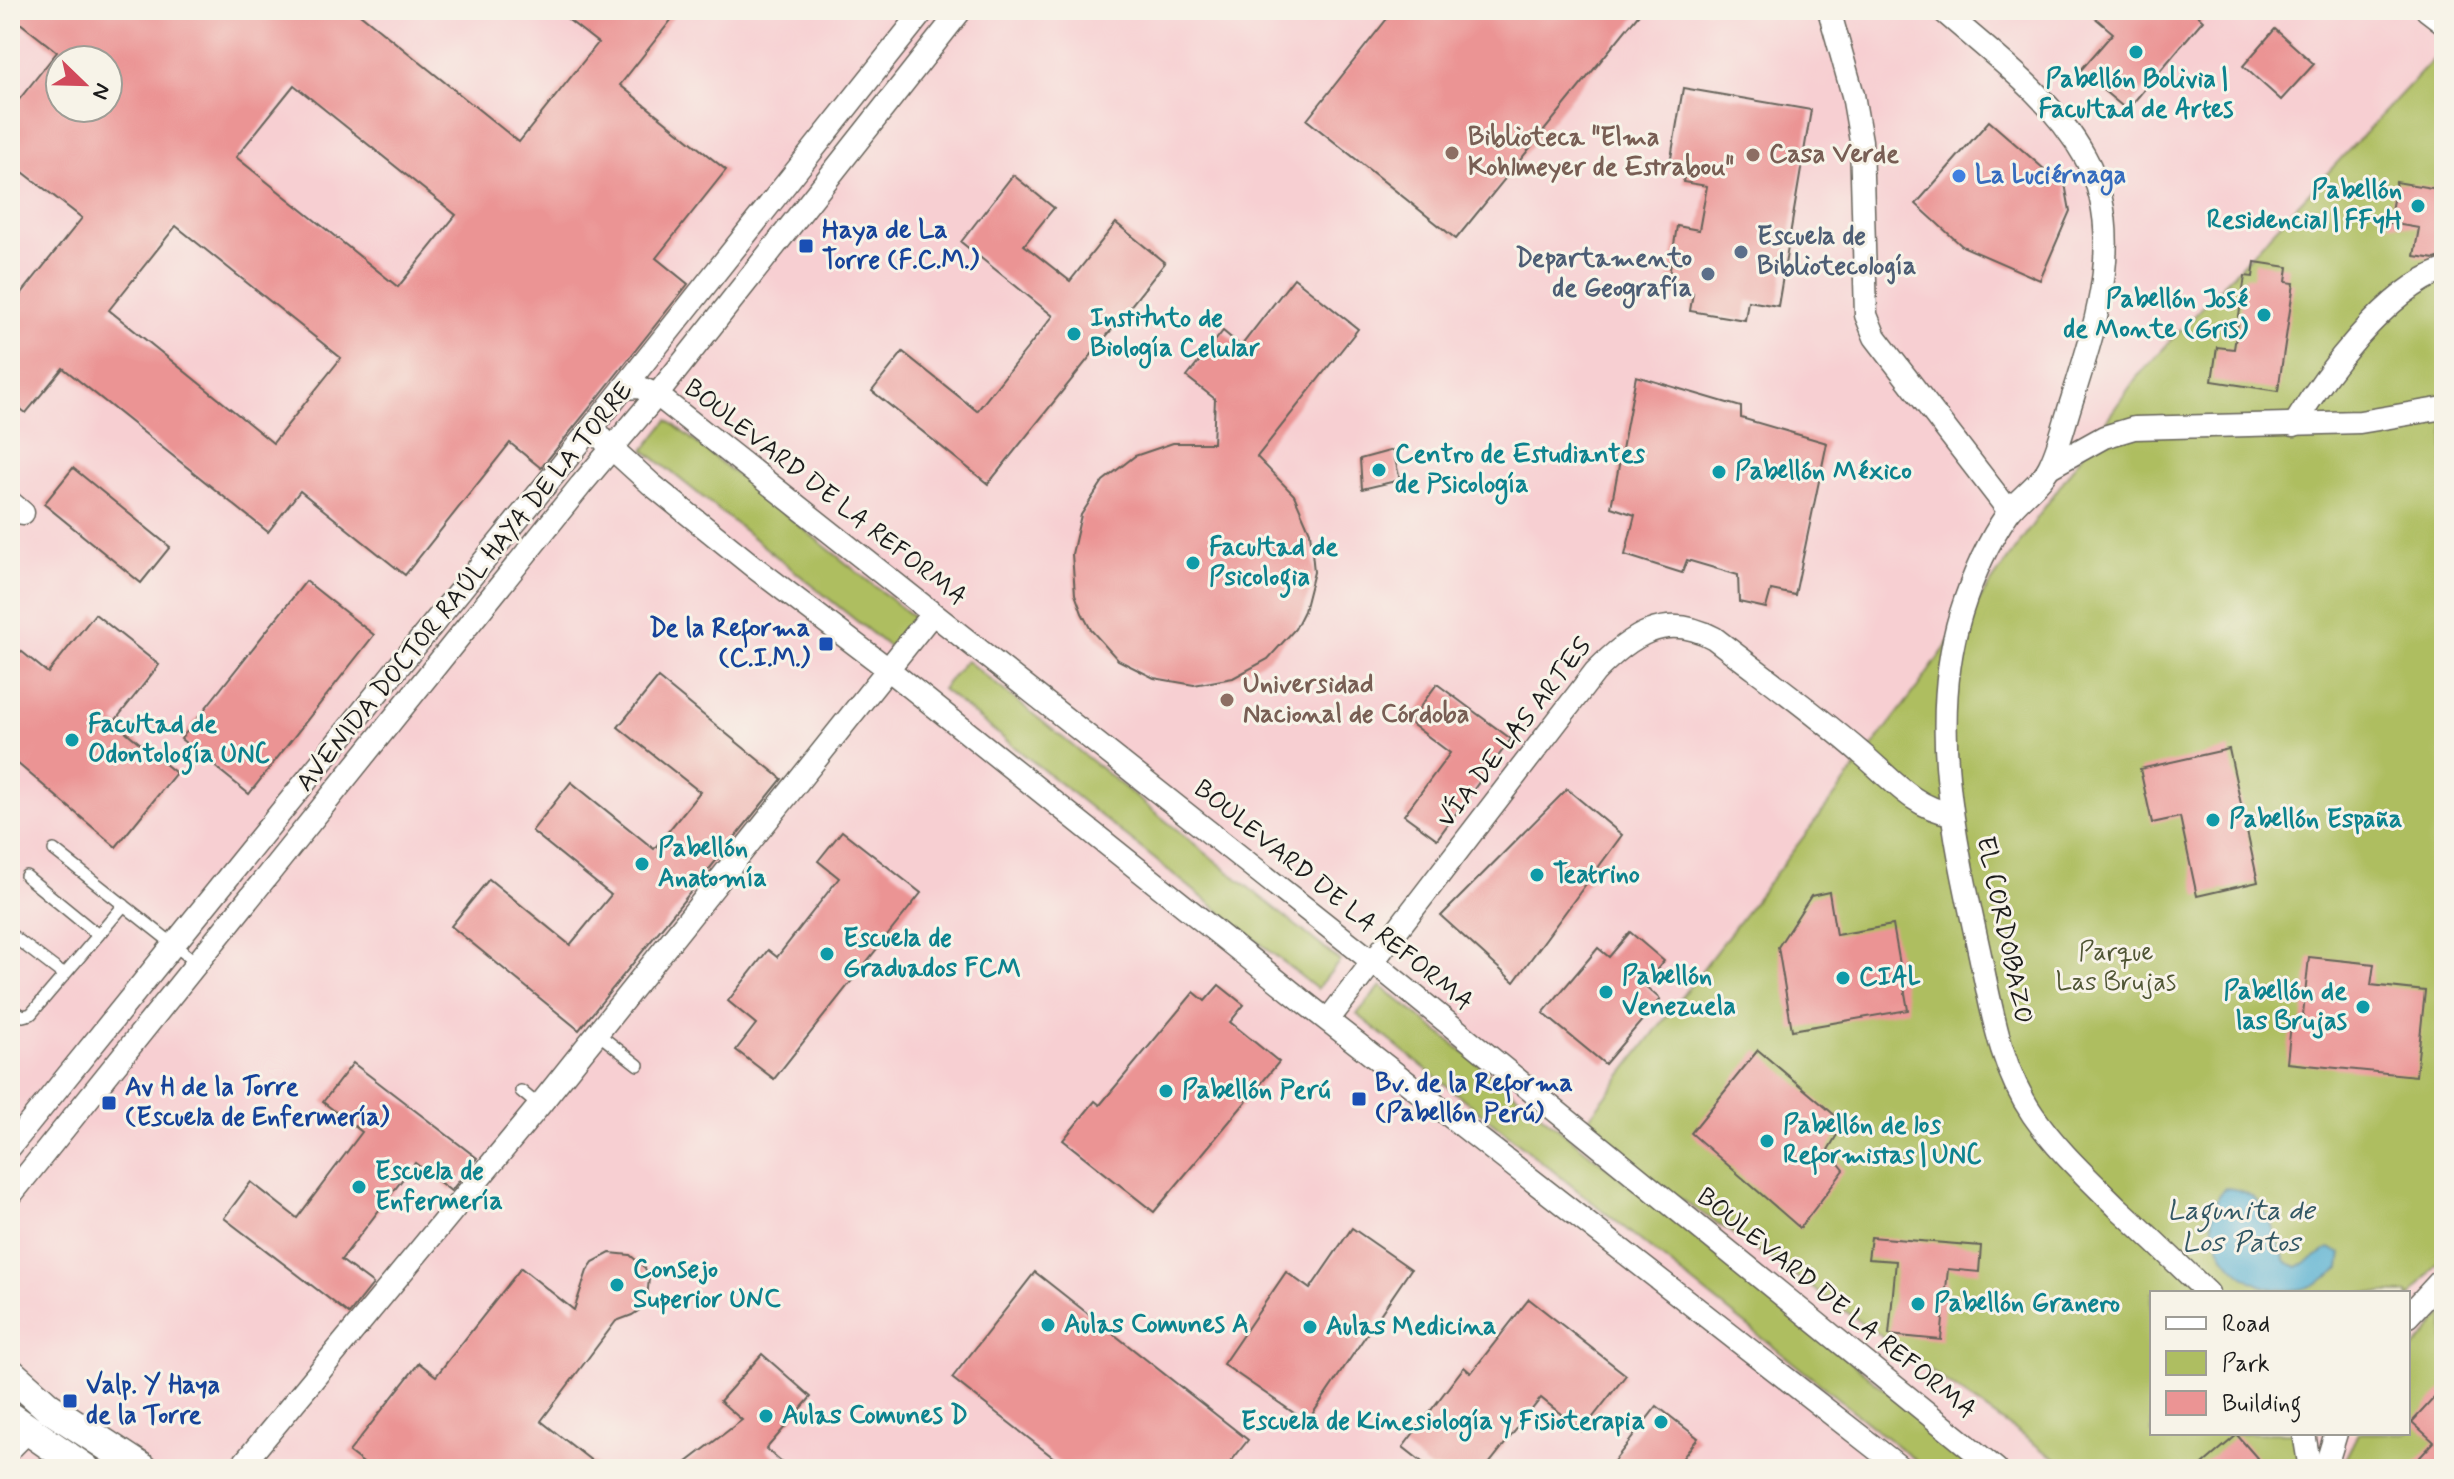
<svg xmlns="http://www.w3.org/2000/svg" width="2454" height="1479" viewBox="0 0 2454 1479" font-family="Mynerve,sans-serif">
<rect width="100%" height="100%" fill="#f7f3e8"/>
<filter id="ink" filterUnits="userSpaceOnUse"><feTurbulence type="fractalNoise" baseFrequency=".0125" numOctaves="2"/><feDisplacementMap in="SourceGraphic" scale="16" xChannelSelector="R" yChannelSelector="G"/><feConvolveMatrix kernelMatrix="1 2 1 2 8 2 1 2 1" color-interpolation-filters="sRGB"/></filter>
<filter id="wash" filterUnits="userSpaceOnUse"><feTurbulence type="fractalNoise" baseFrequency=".006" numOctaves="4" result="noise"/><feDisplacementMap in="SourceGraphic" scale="32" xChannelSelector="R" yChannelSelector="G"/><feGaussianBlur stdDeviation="1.8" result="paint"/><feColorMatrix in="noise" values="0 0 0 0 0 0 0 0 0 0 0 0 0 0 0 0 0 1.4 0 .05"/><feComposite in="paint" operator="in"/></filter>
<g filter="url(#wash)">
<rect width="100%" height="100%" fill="#eee8cd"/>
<path fill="#f7cfd2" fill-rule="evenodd" d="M10 10H2444V1469H10ZM60 60H108V108H60ZM2152 1293H2408V1433H2152Z"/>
<g fill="#aebe61" stroke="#656d3e" stroke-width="2">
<polygon points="2444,48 2444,1255 2408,1300 2408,1293 2152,1293 2152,1433 2311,1433 2296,1469 2070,1469 1781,1266 1579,1131 1914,692 2137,377"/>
<polygon points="668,420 913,617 889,647 644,450"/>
<polygon points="966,660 1340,961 1317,989 942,689"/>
<polygon points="1381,986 1984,1469 1926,1469 1357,1014"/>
<polygon points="2444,1313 2444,1469 2340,1469 2358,1433 2408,1433 2408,1356"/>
</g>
<path fill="#53afd1" stroke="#386676" stroke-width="2" d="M2225 1188C2264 1190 2268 1219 2281 1249 2283 1253 2283 1258 2286 1261 2289 1264 2294 1265 2298 1267L2330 1248 2342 1253 2340 1268C2328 1277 2316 1286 2301 1289 2290 1291 2268 1289 2258 1284 2223 1269 2195 1220 2225 1188Z"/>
<g id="blocks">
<g fill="#eb9494" fill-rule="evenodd">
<path d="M10 10H355L519 142 598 43 556 10H679L620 85 726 170 656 258 688 284 600 395 541 468 510 443 405 575 300 491 268 532 63 368 26 413 10 401V308L82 218 10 162V111L57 52 10 15ZM60 55 67 60H108V108H60ZM294 85 456 215 398 287 236 157ZM176 226 341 358 273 443 109 310Z"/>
<polygon points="1394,10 1642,10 1456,239 1307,120"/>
<polygon points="2086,10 2192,10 2203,20 2127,110 2080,71 2113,33"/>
<polygon points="2275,29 2314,64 2281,100 2243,66"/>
<polygon points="1683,88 1811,110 1778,306 1748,301 1745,320 1690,311 1693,293 1667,288 1677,226 1699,230 1707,186 1683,182 1686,167 1670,164"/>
<polygon points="1989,121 2052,176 2064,178 2070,211 2040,280 1962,246 1916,204"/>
<polygon points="1013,175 1054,208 1024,245 1070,281 1116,223 1165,263 988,484 872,391 903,352 977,411 1053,316 961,242"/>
<polygon points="2396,182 2444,190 2444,256 2435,259 2414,256 2419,228 2389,223"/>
<polygon points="2255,262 2288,267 2286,282 2294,283 2278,391 2212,381 2217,347 2234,349 2245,276 2253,277"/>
<polygon points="1294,278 1358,329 1257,457 1294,495 1310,532 1314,572 1304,611 1295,629 1268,659 1233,678 1194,685 1154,678 1118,660 1091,630 1082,613 1075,594 1072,554 1081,515 1103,481 1135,456 1173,443 1213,443 1215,399 1187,377 1223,331 1241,346"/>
<polygon points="1636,376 1741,407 1741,418 1827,443 1795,595 1771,590 1766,608 1739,602 1738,575 1687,560 1682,573 1625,555 1635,515 1611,507"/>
<polygon points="1393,450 1400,480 1362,489 1360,459"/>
<polygon points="73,468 170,547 141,583 44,504"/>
<polygon points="306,581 374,635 249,794 181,739"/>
<polygon points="95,614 159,665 114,722 176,773 116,847 10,757 10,642 48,673"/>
<polygon points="658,678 782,779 579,1030 451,926 489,879 570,945 611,895 532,831 571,782 654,849 700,792 618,727"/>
<polygon points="1437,684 1511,739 1437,839 1404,815 1450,753 1409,722"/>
<polygon points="2229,749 2258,882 2197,896 2180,817 2152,823 2140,769"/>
<polygon points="1567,789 1622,835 1514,982 1441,916"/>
<polygon points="842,831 921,893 774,1079 736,1050 756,1024 728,1001 768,950 777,957 839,878 818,861"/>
<polygon points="1829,892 1836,935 1893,925 1908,1010 1792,1030 1778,947 1811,896"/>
<polygon points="1630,932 1664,961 1644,985 1660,999 1605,1064 1543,1013 1598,948 1609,957"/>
<polygon points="2309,957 2374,964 2371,985 2425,991 2416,1076 2287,1063 2291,1023 2302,1024"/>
<polygon points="1219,985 1244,1005 1230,1022 1279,1062 1154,1212 1063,1140 1095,1101 1100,1105 1194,992 1205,1001"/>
<polygon points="1758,1050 1844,1123 1828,1150 1844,1170 1800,1228 1691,1133"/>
<polygon points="353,1063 477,1158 451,1191 415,1163 341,1260 373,1284 349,1314 224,1218 251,1182 297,1218 362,1132 323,1102"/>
<polygon points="1352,1228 1411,1269 1307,1422 1223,1364 1286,1272 1310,1289"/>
<polygon points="1871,1237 1981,1246 1979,1272 1948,1269 1941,1340 1889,1335 1896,1261 1868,1259"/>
<polygon points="610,1253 630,1255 645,1268 649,1278 647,1299 641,1309 632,1315 616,1321 541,1421 602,1469 371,1469 349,1452 419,1363 436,1376 521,1268 574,1310 587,1271 593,1262"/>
<polygon points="1035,1272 1248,1440 1225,1469 1068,1469 952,1378"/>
<polygon points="1529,1299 1626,1375 1582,1431 1541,1398 1485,1469 1431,1469 1403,1447 1464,1367 1471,1373"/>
<polygon points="762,1354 811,1397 766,1449 789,1469 678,1469 742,1420 720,1401"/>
<polygon points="2444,1387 2444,1469 2409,1469 2434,1442 2412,1422"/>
<polygon points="1657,1406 1698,1438 1674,1469 1608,1469"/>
<polygon points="2237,1435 2258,1459 2246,1469 2197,1469"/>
</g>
</g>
</g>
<g filter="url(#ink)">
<use href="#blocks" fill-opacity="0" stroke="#66635a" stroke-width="2"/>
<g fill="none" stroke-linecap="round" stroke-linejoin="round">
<defs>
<g id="lane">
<polyline points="54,850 197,963"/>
<polyline points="26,876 98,935"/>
<polyline points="10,934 64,975"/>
<polyline points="10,1008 23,1016 31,1014 124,905"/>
<polyline points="597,1033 638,1065"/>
<polyline points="521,1091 539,1106"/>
</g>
<g id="street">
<polyline points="1829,10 1853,95 1861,141 1866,315 1875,337 2009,511"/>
<path d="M1942 10C1992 54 2052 97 2085 157 2127 232 2096 324 2072 400 2065 421 2060 444 2051 463 2043 483 2020 496 2008 513 1987 543 1972 578 1961 613 1927 724 1956 845 1980 955 1992 1010 2000 1067 2033 1115 2057 1150 2087 1177 2117 1207 2148 1235 2178 1264 2208 1293"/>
<polyline points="2427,10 2444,23"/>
<polyline points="624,388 639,387 657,395 1373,962 1996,1469"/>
<polyline points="595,424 598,433 606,443 651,484 754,567 888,669 1309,1006 1902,1469"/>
<path d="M2294 425C2325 374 2386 291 2444 270"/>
<polyline points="2050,467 2104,437 2134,428 2360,422 2444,408"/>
<polyline points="10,502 23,513"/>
<path d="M1328 1020 1595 672C1630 636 1665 611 1714 638 1763 676 1814 712 1861 753 1891 778 1912 807 1952 814"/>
<polyline points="10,1147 611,404 924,10"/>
<polyline points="10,1196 581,485 657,395 961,10"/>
<polyline points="2408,1316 2444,1277"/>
<polyline points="2304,1433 2310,1469"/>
<polyline points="10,1449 28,1431"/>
<polyline points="239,1469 539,1106 932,614"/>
<polyline points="2325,1469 2336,1433"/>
</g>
<g id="secondary">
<polyline points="10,1373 48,1407 143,1469"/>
<polyline points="10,1417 85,1469"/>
</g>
</defs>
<use href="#lane" stroke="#66635a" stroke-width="14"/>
<use href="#street" stroke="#66635a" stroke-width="25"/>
<use href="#secondary" stroke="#66635a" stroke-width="33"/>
<use href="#lane" stroke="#fff" stroke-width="11"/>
<use href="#street" stroke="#fff" stroke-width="22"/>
<use href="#secondary" stroke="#fff" stroke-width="30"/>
</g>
</g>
<g fill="#0f9aa8" stroke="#f7f3e8" stroke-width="3">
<circle cx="2136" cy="52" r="8"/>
<circle cx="2418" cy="206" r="8"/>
<circle cx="2264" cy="315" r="8"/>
<circle cx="1074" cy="334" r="8"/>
<circle cx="1379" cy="470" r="8"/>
<circle cx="1719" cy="472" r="8"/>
<circle cx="1193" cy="563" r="8"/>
<circle cx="72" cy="740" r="8"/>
<circle cx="2213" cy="820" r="8"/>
<circle cx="642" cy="864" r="8"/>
<circle cx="1537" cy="875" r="8"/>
<circle cx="827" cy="954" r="8"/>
<circle cx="1843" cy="978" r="8"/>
<circle cx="1606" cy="992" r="8"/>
<circle cx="2363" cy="1007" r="8"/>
<circle cx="1166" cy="1091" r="8"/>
<circle cx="1767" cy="1141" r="8"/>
<circle cx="359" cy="1187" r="8"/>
<circle cx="617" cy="1285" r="8"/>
<circle cx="1918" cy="1304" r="8"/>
<circle cx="1048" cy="1325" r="8"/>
<circle cx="1310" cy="1327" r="8"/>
<circle cx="766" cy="1416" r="8"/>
<circle cx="1661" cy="1422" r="8"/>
</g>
<g fill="#8d6e63" stroke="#f7f3e8" stroke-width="3">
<circle cx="1452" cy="153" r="8"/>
<circle cx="1753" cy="155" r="8"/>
<circle cx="1227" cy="700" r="8"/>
</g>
<circle fill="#3f7fe0" stroke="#f7f3e8" stroke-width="3" cx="1959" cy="176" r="8"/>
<g fill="#1a4fb4" stroke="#f7f3e8" stroke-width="3">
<rect x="798" y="238" width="16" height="16" rx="4"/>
<rect x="818" y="636" width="16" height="16" rx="4"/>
<rect x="1351" y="1091" width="16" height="16" rx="4"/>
<rect x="101" y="1095" width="16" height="16" rx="4"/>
<rect x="62" y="1393" width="16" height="16" rx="4"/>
</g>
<g fill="#5c6f8a" stroke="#f7f3e8" stroke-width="3">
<circle cx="1741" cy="252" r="8"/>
<circle cx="1708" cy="274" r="8"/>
</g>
<g text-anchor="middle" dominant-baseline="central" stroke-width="6" stroke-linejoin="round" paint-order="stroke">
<g font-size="26" font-weight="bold" fill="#0d838f" stroke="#f7f3e8" text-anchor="start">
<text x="2136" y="80" text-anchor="middle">Pabellón Bolivia |<tspan x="2136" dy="30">Facultad de Artes</tspan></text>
<text x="2402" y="191" text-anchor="end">Pabellón<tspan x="2402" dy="30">Residencial | FFyH</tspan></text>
<text x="2248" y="300" text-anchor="end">Pabellón José<tspan x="2248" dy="30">de Monte (Gris)</tspan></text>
<text x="1090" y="319">Instituto de<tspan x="1090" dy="30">Biología Celular</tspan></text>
<text x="1395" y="455">Centro de Estudiantes<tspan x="1395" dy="30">de Psicología</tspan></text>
<text x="1735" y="472">Pabellón México</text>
<text x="1209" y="548">Facultad de<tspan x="1209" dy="30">Psicologia</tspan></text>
<text x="88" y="725">Facultad de<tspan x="88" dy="30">Odontología UNC</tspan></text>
<text x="2229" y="820">Pabellón España</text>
<text x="658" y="849">Pabellón<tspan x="658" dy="30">Anatomía</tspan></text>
<text x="1553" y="875">Teatrino</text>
<text x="843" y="939">Escuela de<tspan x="843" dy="30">Graduados FCM</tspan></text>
<text x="1622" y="977">Pabellón<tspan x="1622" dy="30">Venezuela</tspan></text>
<text x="1859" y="978">CIAL</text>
<text x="2347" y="992" text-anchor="end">Pabellón de<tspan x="2347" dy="30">las Brujas</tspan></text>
<text x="1182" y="1091">Pabellón Perú</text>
<text x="1783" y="1126">Pabellón de los<tspan x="1783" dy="30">Reformistas | UNC</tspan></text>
<text x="375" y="1172">Escuela de<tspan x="375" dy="30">Enfermería</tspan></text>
<text x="633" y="1270">Consejo<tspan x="633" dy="30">Superior UNC</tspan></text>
<text x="1934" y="1304">Pabellón Granero</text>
<text x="1064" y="1325">Aulas Comunes A</text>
<text x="1326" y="1327">Aulas Medicina</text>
<text x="782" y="1416">Aulas Comunes D</text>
<text x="1645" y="1422" text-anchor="end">Escuela de Kinesiología y Fisioterapia</text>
</g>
<g font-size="26" font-weight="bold" fill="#785e54" stroke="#f7f3e8" text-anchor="start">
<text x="1468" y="138">Biblioteca "Elma<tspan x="1468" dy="30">Kohlmeyer de Estrabou"</tspan></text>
<text x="1769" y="155">Casa Verde</text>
<text x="1243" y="685">Universidad<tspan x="1243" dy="30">Nacional de Córdoba</tspan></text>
</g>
<g font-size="26" font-weight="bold" fill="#366cbe" stroke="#f7f3e8" text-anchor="start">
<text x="1975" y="176">La Luciérnaga</text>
</g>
<g font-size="26" font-weight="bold" fill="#164399" stroke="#f7f3e8" text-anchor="start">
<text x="822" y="231">Haya de La<tspan x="822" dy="30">Torre (F.C.M.)</tspan></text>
<text x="810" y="629" text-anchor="end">De la Reforma<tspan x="810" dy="30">(C.I.M.)</tspan></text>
<text x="1375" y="1084">Bv. de la Reforma<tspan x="1375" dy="30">(Pabellón Perú)</tspan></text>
<text x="125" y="1088">Av H de la Torre<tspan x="125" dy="30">(Escuela de Enfermería)</tspan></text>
<text x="86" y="1386">Valp. Y Haya<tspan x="86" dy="30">de la Torre</tspan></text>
</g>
<g font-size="26" font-weight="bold" fill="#4e5e75" stroke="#f7f3e8" text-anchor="start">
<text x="1757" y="237">Escuela de<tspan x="1757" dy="30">Bibliotecología</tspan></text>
<text x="1692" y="259" text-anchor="end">Departamento<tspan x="1692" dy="30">de Geografía</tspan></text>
</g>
<g font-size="26" fill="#1c1c1c" stroke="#f7f3e8">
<text transform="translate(825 493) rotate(38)">BOULEVARD DE LA REFORMA</text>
<text transform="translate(465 587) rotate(-51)">AVENIDA DOCTOR RAÚL HAYA DE LA TORRE</text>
<text transform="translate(1515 733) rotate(-52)">VÍA DE LAS ARTES</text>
<text transform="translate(1333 896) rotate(39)">BOULEVARD DE LA REFORMA</text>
<text transform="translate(2004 930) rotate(78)">EL CORDOBAZO</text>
<text transform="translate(1836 1304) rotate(39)">BOULEVARD DE LA REFORMA</text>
</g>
<g font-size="26" fill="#4f5534" stroke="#f7f3e8">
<text x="2116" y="953">Parque<tspan x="2116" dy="30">Las Brujas</tspan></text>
</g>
<g font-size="28" font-style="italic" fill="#325764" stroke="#f7f3e8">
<text x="2241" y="1211">Lagunita de<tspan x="2241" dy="32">Los Patos</tspan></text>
</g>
</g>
<rect width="2454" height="1479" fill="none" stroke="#f7f3e8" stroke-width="40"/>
<rect x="2150" y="1291" width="260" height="144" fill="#f7f3e8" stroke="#9f9d96" stroke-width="2"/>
<rect x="2166" y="1317" width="40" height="12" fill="#ffffff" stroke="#9f9d96" stroke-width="2"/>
<text x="2222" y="1331" font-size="24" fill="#1c1c1c">Road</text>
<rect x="2166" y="1351" width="40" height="24" fill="#aebe61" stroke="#9f9d96" stroke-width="2"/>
<text x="2222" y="1371" font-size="24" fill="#1c1c1c">Park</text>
<rect x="2166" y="1391" width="40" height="24" fill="#eb9494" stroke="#9f9d96" stroke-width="2"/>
<text x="2222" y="1411" font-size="24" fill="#1c1c1c">Building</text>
<g transform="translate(84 84) rotate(113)"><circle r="38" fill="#f7f3e8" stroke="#9f9d96" stroke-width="2"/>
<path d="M0-6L14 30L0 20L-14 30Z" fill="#d1495b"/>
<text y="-12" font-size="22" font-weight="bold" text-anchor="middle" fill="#1c1c1c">N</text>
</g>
</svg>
